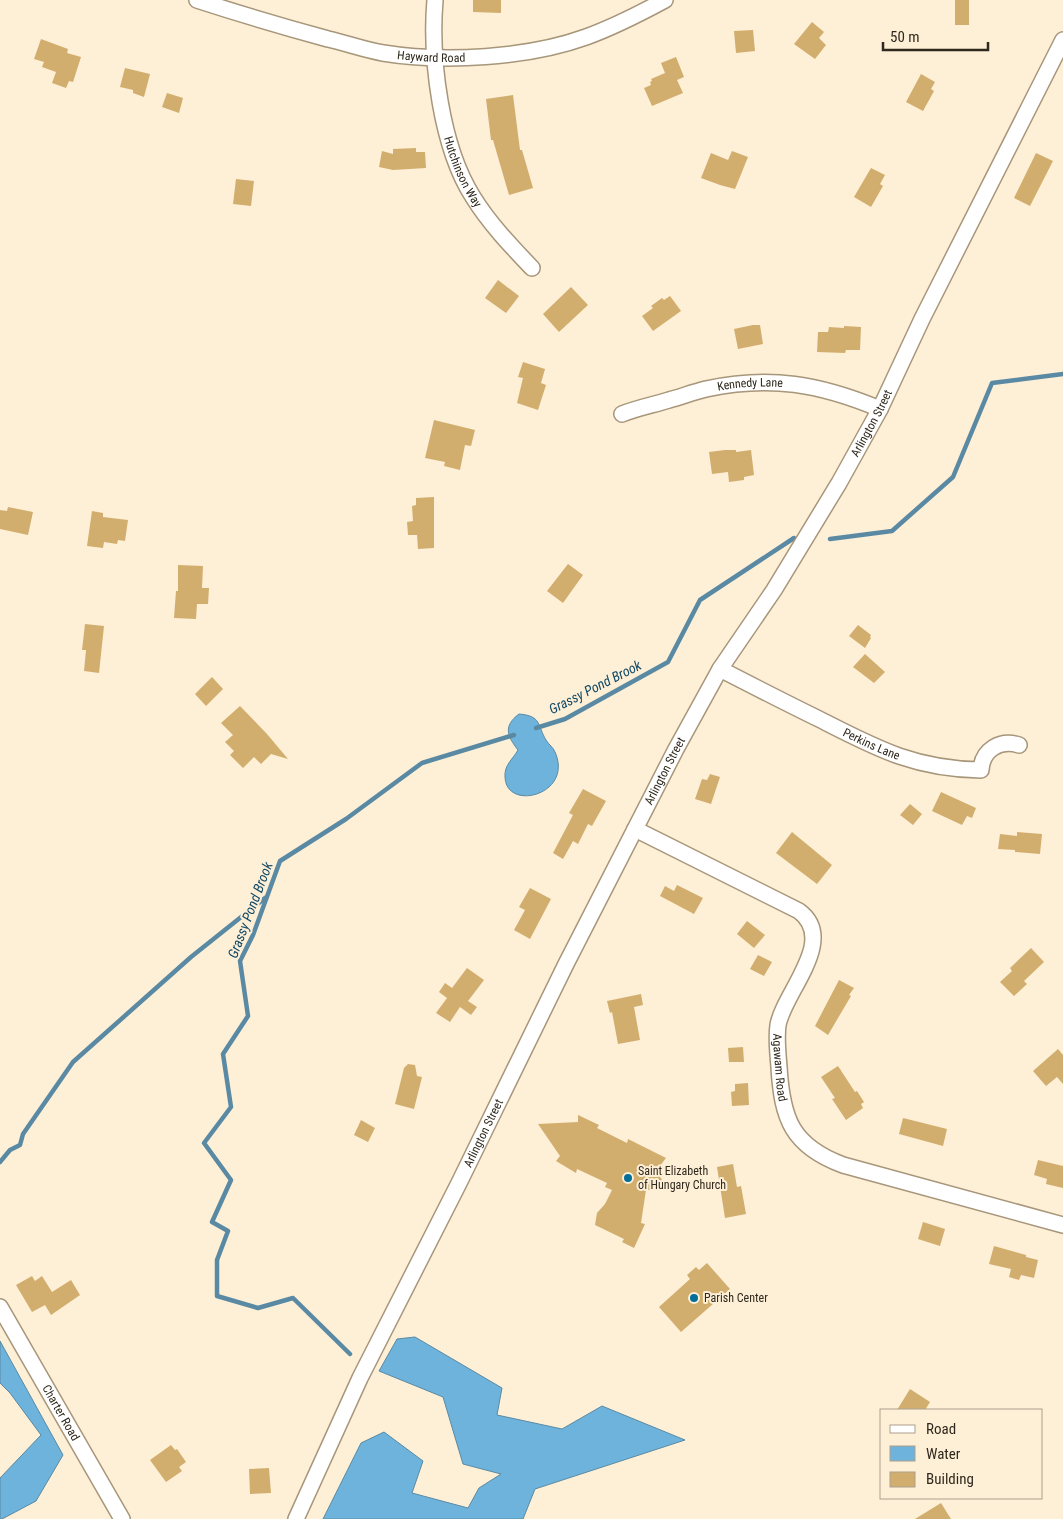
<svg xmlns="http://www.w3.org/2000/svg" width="1063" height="1519" viewBox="0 0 1063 1519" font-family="'Roboto Condensed',sans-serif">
<rect width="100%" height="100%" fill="#feefd7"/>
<g fill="#6db3dc" stroke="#5a8aa3">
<path d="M519 714C542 716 537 725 546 740 549 745 553 747 555 752 574 795 506 812 505 777 504 765 513 759 518 750 507 736 503 726 519 714Z"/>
<polygon points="415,1337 502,1388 497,1415 562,1429 602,1406 685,1440 535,1489 523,1519 323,1519 361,1443 384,1432 423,1461 412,1493 468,1508 479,1488 501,1474 463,1464 443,1397 379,1371 397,1339"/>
<polygon points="0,1341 63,1455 36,1501 2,1519 0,1519 0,1478 41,1435 10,1393 0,1383"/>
</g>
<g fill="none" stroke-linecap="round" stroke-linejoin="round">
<g stroke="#5a8aa3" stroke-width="4.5">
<polyline points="830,539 892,531 953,477 992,383 1063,374"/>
<polyline points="536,728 565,719 668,662 700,600 794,538"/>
<polyline points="0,1162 10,1150 20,1145 23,1134 73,1062 191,957 265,898"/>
<polyline points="350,1354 293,1298 258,1308 217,1296 217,1260 228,1231 212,1222 231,1180 204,1143 231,1107 223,1054 248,1016 240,961 253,935 280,861 346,819 422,763 514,735"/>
</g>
</g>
<g fill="#d2ae6e">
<polygon points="473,0 501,0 501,13 473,12"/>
<rect x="955" y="0" width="14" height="25"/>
<polygon points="812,22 824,32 819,38 826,45 815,59 794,44"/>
<polygon points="753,30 755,51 736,53 734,31"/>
<polygon points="41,39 68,49 67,53 81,57 73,82 69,81 66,88 52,83 56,72 42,67 44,62 34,59"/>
<polygon points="676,57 684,77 677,80 683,93 652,106 644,88 651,85 650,82 652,81 651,79 665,73 661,63"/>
<polygon points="125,68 150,74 144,97 133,93 133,90 120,87"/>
<polygon points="921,74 935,82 931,89 934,91 923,111 906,102"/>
<polygon points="167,93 183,98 179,113 162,107"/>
<polygon points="513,95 520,150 522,150 533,188 509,195 493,140 491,140 486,99"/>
<polygon points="416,148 416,152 425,152 426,168 393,170 379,167 382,151 393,154 393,149"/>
<polygon points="732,151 748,157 735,189 720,185 701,178 711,153 728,160"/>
<polygon points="1036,153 1053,161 1030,206 1014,198"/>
<polygon points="871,168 885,175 880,184 883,186 871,207 854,197"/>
<polygon points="236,179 254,181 251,206 233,204"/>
<polygon points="498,280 519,296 506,313 485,298"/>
<polygon points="571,287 588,305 559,332 543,314"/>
<polygon points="670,296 681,311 653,331 642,316 653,308 651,306 662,298 664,300"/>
<polygon points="753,325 760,325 763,344 738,349 734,329"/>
<polygon points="844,326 861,327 860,350 846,350 845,353 817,352 818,332 828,332 829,327 844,328"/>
<polygon points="523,362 545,369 541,383 546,385 538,410 517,403 523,378 518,377"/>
<polygon points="434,420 475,430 471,446 465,445 460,470 444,466 445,462 425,458"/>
<polygon points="725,450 736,450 736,452 751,450 754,475 744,477 744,480 729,482 728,472 712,474 709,452"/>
<polygon points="434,497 434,548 418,549 417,535 408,535 407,522 413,521 412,506 416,505 416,498"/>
<polygon points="8,507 33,512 28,535 0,529 0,510 7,511"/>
<polygon points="92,511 103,513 103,517 128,520 125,541 118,540 117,544 104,542 103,548 87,546"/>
<polygon points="568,564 583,575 563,603 547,591"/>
<polygon points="178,565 203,566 202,588 209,588 208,604 197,604 196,619 174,618 176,591 178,591"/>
<polygon points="85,624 104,626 99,673 84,671 86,650 82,650"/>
<polygon points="858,625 871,635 870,637 871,638 865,648 849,636"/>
<polygon points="865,654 885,672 874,683 853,667"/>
<polygon points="212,677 223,689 206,706 195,694"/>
<polygon points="240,706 267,734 288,759 271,754 261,764 254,757 243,768 230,755 234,751 225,742 233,735 221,723"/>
<polygon points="710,774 720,777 711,804 695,799 702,779 707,780"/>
<polygon points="583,789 606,801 592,826 588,824 578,844 573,841 563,859 553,853 573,815 569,813"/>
<polygon points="941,792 976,808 972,818 967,816 962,825 932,811"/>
<polygon points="910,804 922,814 913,825 900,815"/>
<polygon points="792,832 832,865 817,884 776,853"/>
<polygon points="1017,832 1042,834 1040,854 1015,852 1015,850 998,849 1000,834 1017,836"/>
<polygon points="677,885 703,898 694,914 660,896 665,886 674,891"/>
<polygon points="530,888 551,899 530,939 514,930 525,910 519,907"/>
<polygon points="747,921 765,935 754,948 737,934"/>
<polygon points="1031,948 1044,962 1024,981 1027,984 1014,996 1000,982 1012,971 1010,968"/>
<polygon points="758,955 772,962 764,976 750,969"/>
<polygon points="467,968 484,980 468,1001 477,1007 471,1015 460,1007 450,1022 436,1013 447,998 439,992 445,983 452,988"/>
<polygon points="839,980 854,988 849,995 851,996 828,1035 815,1026"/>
<polygon points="641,994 643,1005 634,1007 640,1040 618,1044 612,1012 610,1013 607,1001"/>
<polygon points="743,1047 744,1062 729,1062 728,1048"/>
<polygon points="1058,1049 1063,1055 1063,1084 1057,1077 1046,1086 1033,1071"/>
<polygon points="408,1064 415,1065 417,1076 422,1077 414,1109 395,1104 404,1068"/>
<polygon points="838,1066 855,1092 857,1091 864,1102 861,1104 863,1108 846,1120 832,1099 835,1098 821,1077"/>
<polygon points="748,1083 749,1105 732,1106 731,1092 735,1091 735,1084"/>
<polygon points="578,1115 599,1125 597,1128 627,1143 628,1139 666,1158 656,1171 669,1190 646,1190 641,1223 645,1224 634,1248 622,1242 624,1239 595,1225 597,1213 605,1204 612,1190 605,1187 607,1183 577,1169 576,1173 556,1161 560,1156 538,1124 578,1122"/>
<polygon points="903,1118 947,1129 943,1146 899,1134"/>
<polygon points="361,1120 375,1128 368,1142 354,1135"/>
<polygon points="1038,1160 1063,1166 1063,1188 1046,1184 1047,1179 1034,1175"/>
<polygon points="733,1164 737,1187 741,1186 746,1214 725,1218 717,1167"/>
<polygon points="923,1222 945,1229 940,1246 918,1239"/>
<polygon points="994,1246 1026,1255 1026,1257 1038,1260 1034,1278 1021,1275 1019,1280 1009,1277 1011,1269 989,1264"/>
<polygon points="707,1263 730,1289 681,1332 659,1307 690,1279 687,1275 696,1267 699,1270"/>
<polygon points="32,1276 35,1281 42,1276 52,1292 71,1280 80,1295 51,1315 45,1305 32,1312 16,1285"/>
<polygon points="910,1389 930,1402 925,1410 897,1410"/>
<polygon points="171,1445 175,1450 177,1449 186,1462 179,1467 182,1471 166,1482 150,1460"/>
<polygon points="269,1468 271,1493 250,1494 249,1469"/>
<polygon points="941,1503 951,1519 915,1519"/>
</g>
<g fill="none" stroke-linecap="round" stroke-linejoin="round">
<defs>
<g id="minor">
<path id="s1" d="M197 0C240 14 284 27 328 39 346 43 365 50 383 53 444 63 528 58 586 37 614 27 639 14 665 0"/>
<path id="s2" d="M435 0C430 59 441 147 473 197 489 223 511 246 532 268"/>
<path id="s3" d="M622 414C637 408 653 405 669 400 681 397 693 392 706 389 770 375 820 384 880 409"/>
<path id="s4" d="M720 669C753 686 786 703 819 719 876 748 914 769 981 770 982 750 1000 739 1019 745"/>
<path id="s5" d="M635 829 799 911C838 940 784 992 778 1025 776 1039 778 1054 779 1067 782 1119 792 1146 843 1165L1063 1225"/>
<path id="s6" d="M0 1307 122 1519"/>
<path id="s7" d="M296 1519 360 1378 459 1183 566 964 676 749 720 669 774 590 839 483 880 409 922 319 1063 40"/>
</g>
</defs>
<use href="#minor" stroke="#a7967a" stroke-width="18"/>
<use href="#minor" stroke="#fff" stroke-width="15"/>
</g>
<g fill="#026e9a" stroke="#feefd7" stroke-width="2">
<circle cx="628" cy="1178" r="5"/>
<circle cx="694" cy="1298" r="5"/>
</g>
<g text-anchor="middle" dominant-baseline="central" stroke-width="4" stroke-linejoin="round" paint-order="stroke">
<g font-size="12" fill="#2f291d" stroke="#feefd7">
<text stroke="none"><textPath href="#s1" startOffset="242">Hayward Road</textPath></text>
<text stroke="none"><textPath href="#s2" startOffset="176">Hutchinson Way</textPath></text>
<text stroke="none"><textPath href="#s3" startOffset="132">Kennedy Lane</textPath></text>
<text stroke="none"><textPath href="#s7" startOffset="1239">Arlington Street</textPath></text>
<text stroke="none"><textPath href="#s4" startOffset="169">Perkins Lane</textPath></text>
<text stroke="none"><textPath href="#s7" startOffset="834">Arlington Street</textPath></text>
<text stroke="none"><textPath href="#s5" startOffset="352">Agawam Road</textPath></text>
<text stroke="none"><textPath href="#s7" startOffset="429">Arlington Street</textPath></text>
<text stroke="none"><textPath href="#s6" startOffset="122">Charter Road</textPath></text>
</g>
<g font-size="12" fill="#2f291d" stroke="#feefd7" text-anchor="start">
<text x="638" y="1171">Saint Elizabeth<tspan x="638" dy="14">of Hungary Church</tspan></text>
<text x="704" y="1298">Parish Center</text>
</g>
<g font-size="14" font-style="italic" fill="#104965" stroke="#feefd7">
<text transform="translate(595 687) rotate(-27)">Grassy Pond Brook</text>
<text transform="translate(250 910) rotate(-69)">Grassy Pond Brook</text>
</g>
</g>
<rect x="880" y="1409" width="162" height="90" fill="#feefd7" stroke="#aba08d"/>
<rect x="890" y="1425" width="25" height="8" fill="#ffffff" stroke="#aba08d"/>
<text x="926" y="1434" font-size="15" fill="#2f291d">Road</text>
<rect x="890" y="1446" width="25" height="15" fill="#6db3dc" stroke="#aba08d"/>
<text x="926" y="1459" font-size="15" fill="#2f291d">Water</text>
<rect x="890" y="1472" width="25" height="15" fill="#d2ae6e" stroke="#aba08d"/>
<text x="926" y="1484" font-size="15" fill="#2f291d">Building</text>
<path d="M883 42v8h105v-8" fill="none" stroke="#2f291d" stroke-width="2.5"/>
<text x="890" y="42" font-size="15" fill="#2f291d" stroke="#feefd7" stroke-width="4" paint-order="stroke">50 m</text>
</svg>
